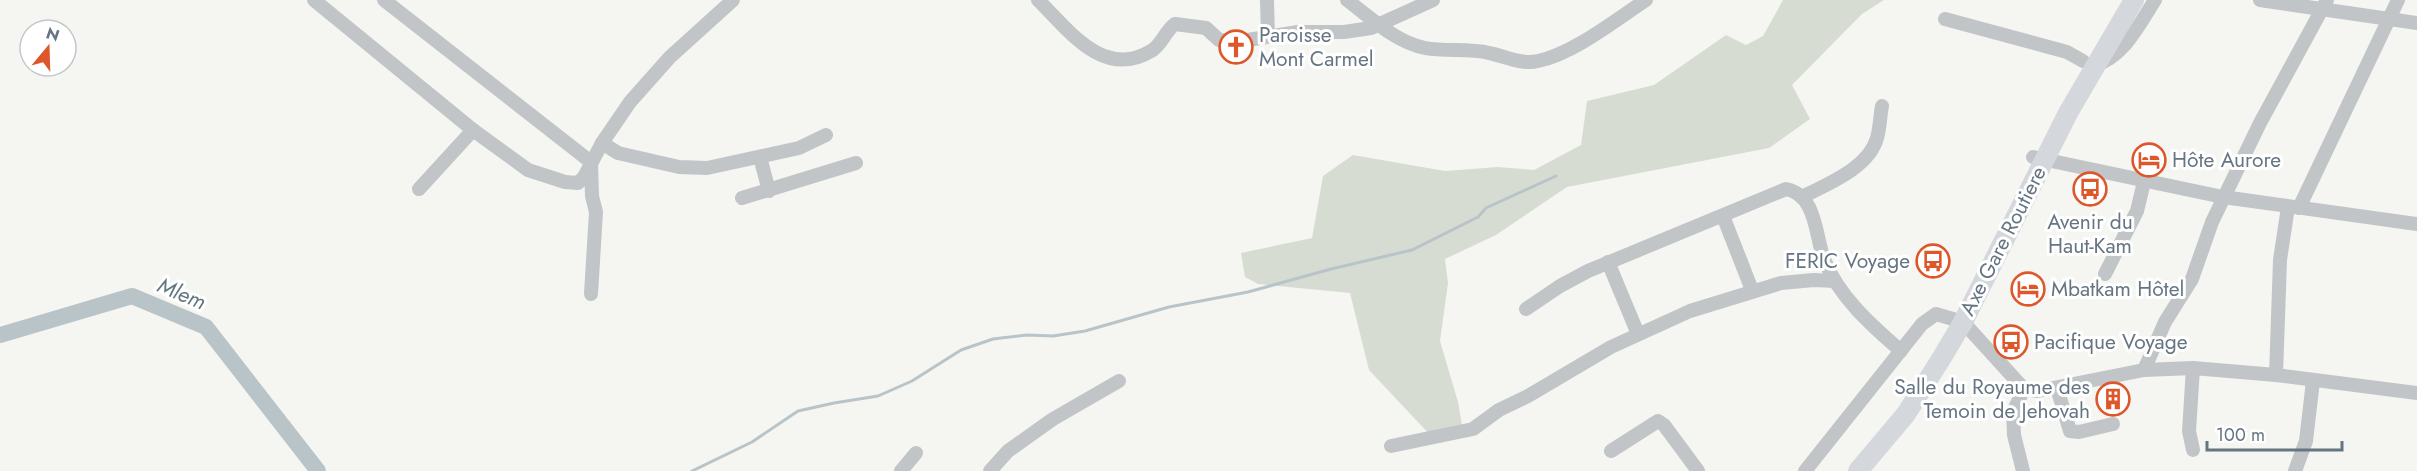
<svg xmlns="http://www.w3.org/2000/svg" width="2417" height="471" viewBox="0 0 2417 471" font-family="Jost,sans-serif">
<rect width="100%" height="100%" fill="#f5f6f2"/>
<polygon fill="#d7dcd3" points="1783,0 1884,0 1862,14 1792,85 1810,119 1769,148 1567,187 1496,235 1445,259 1448,283 1440,341 1458,402 1463,431 1432,437 1369,370 1350,293 1258,284 1245,277 1241,253 1312,238 1323,176 1353,155 1445,171 1498,167 1534,170 1581,145 1587,101 1654,85 1726,35 1746,45 1763,36"/>
<g fill="none" stroke-linecap="round" stroke-linejoin="round">
<polyline stroke="#b9c4c8" stroke-width="3" points="692,471 752,442 798,411 834,403 878,396 912,381 961,350 993,339 1027,335 1053,336 1085,331 1169,307 1248,292 1331,269 1412,250 1478,217 1486,208 1556,176"/>
<polyline stroke="#b9c4c8" stroke-width="16" points="0,335 132,296 206,327 318,471"/>
<g stroke="#c1c5c8" stroke-width="14">
<polyline points="314,0 473,130 528,170 565,182 578,183 584,177 602,143 630,102 670,57 733,0"/>
<polyline points="384,0 591,162 592,196 596,212 591,294"/>
<path d="M1038 0C1068 29 1103 80 1151 51 1162 45 1165 31 1175 24L1206 28 1219 40 1241 41 1298 32H1344L1371 28 1433 0"/>
<polyline points="1267,0 1268,36"/>
<path d="M1347 0C1371 18 1395 42 1425 48 1446 52 1468 48 1489 53 1505 56 1521 65 1538 61 1573 54 1617 19 1646 0"/>
<polyline points="2260,0 2417,23"/>
<polyline points="1945,19 2067,52 2083,61"/>
<path d="M2095 65C2124 57 2140 23 2155 0"/>
<polyline points="602,143 618,153 679,167 707,168 799,148 826,135"/>
<polyline points="760,157 769,191"/>
<polyline points="2033,157 2223,197 2417,224"/>
<polyline points="419,189 473,130"/>
<path d="M1802 197C1827 184 1869 168 1877 138 1880 128 1880 116 1882 106"/>
<polyline points="742,198 856,163"/>
<polyline points="2299,208 2398,0"/>
<polyline points="1723,216 1752,290"/>
<polyline points="1608,262 1638,334"/>
<polyline points="2105,274 2137,211 2144,182"/>
<path d="M1526 309 1560 286 1588 271 1786 189C1817 195 1815 236 1824 259 1838 296 1872 326 1901 351"/>
<polyline points="2193,368 2189,431 2193,450"/>
<polyline points="2144,370 2165,322 2192,279 2212,222 2260,123 2327,0"/>
<polyline points="2276,375 2280,260 2288,207"/>
<polyline points="2057,388 2070,431 2079,432 2113,424"/>
<polyline points="1391,446 1473,429 1499,410 1528,396 1611,347 1690,311 1781,283 1814,280 1835,281"/>
<polyline points="1611,451 1658,421 1664,425 1698,471"/>
<polyline points="901,471 916,453"/>
<polyline points="990,471 1008,451 1053,419 1119,381"/>
<polyline points="1805,471 1922,324 1936,314 1963,322 2024,389 2038,391 2144,370 2193,368 2276,375 2417,393"/>
<polyline points="2023,471 2014,435 2013,412 2024,389"/>
<polyline points="2295,471 2306,441 2313,381"/>
</g>
<polyline stroke="#d4d8dc" stroke-width="20" points="1858,471 1906,414 1941,359 1963,322 2068,113 2134,0"/>
</g>
<defs>
<symbol id="church-ring" viewBox="-11 -11 22 22"><circle r="9.5" fill="#fff" stroke="#dd572b" stroke-width="1.5"/><path d="M-1.2-6h2.4v3.5h3.3v2.4h-3.3V6h-2.4V-.1h-3.3v-2.4h3.3Z" fill="#dd572b"/></symbol>
<symbol id="hotel-ring" viewBox="-11 -11 22 22"><circle r="9.5" fill="#fff" stroke="#dd572b" stroke-width="1.5"/><path d="M-6-4.5h1.5V1H6V5H4.5V3h-9V5H-6ZM-4 0a1.8 1.8 0 1 1 3.6 0ZM.5 0V-2.5h3Q6-2.5 6 0Z" fill="#dd572b"/></symbol>
<symbol id="bus-ring" viewBox="-11 -11 22 22"><circle r="9.5" fill="#fff" stroke="#dd572b" stroke-width="1.5"/><path d="M-5-6H5V4H4V6H2V4H-2V6H-4V4H-5ZM-3.5-4V0h7V-4ZM-3.5 1.2v1.5H-2V1.2ZM2 1.2v1.5H3.5V1.2Z" fill="#dd572b"/></symbol>
<symbol id="building-ring" viewBox="-11 -11 22 22"><circle r="9.5" fill="#fff" stroke="#dd572b" stroke-width="1.5"/><path d="M-4-6H4V6H1V3H-1V6H-4ZM-2.5-4.3h1.7v1.8h-1.7ZM.8-4.3h1.7v1.8H.8ZM-2.5-1h1.7V.8h-1.7ZM.8-1h1.7V.8H.8Z" fill="#dd572b"/></symbol>
</defs>
<g fill-rule="evenodd">
<use href="#church-ring" x="1217" y="28" width="38" height="38"/>
<use href="#hotel-ring" x="2130" y="141" width="38" height="38"/>
<use href="#bus-ring" x="2071" y="170" width="38" height="38"/>
<use href="#bus-ring" x="1914" y="242" width="38" height="38"/>
<use href="#hotel-ring" x="2009" y="270" width="38" height="38"/>
<use href="#bus-ring" x="1992" y="323" width="38" height="38"/>
<use href="#building-ring" x="2094" y="380" width="38" height="38"/>
</g>
<g text-anchor="middle" dominant-baseline="central" stroke-width="6" stroke-linejoin="round" paint-order="stroke">
<g font-size="21" fill="#657582" stroke="#fff" text-anchor="start">
<text x="1259" y="35">Paroisse<tspan x="1259" dy="24">Mont Carmel</tspan></text>
<text x="2172" y="160">Hôte Aurore</text>
<text x="2090" y="222" text-anchor="middle">Avenir du<tspan x="2090" dy="24">Haut-Kam</tspan></text>
<text x="1910" y="261" text-anchor="end">FERIC Voyage</text>
<text x="2051" y="289">Mbatkam Hôtel</text>
<text x="2034" y="342">Pacifique Voyage</text>
<text x="2090" y="387" text-anchor="end">Salle du Royaume des<tspan x="2090" dy="24">Temoin de Jehovah</tspan></text>
</g>
<g font-size="21" fill="#657582" stroke="#fff">
<text transform="translate(2003 241) rotate(-63)">Axe Gare Routiere</text>
</g>
<g font-size="22" font-style="italic" fill="#61777f" stroke="#fff">
<text transform="translate(182 293) rotate(23)">Mlem</text>
</g>
</g>
<g transform="translate(48 48) rotate(19)"><circle r="28" fill="#ffffff" stroke="#c1c8cd" stroke-width="1.5"/>
<path d="M0-4.5L10 22L0 15L-10 22Z" fill="#dd572b"/>
<text y="-9" font-size="16" font-weight="bold" text-anchor="middle" fill="#657582">N</text>
</g>
<path d="M2207 441v9h135v-9" fill="none" stroke="#657582" stroke-width="3"/>
<text x="2216" y="441" font-size="18" fill="#657582" stroke="#ffffff" stroke-width="4.5" paint-order="stroke">100 m</text>
</svg>
